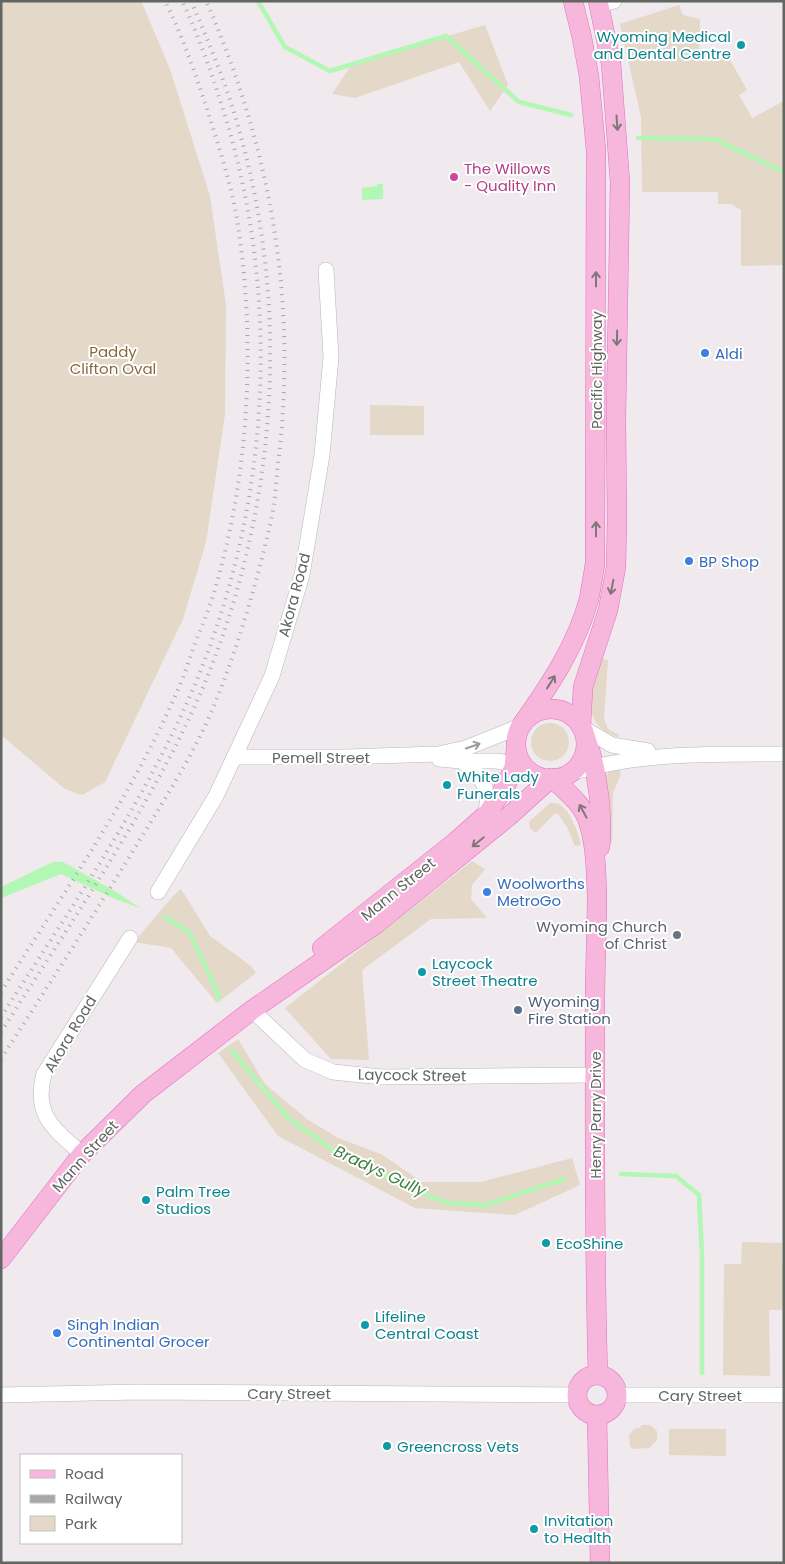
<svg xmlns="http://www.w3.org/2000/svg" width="785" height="1564" viewBox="0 0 785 1564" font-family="Poppins,sans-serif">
<rect width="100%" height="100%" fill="#f0e9ed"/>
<g fill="#e4d8c8">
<polygon points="1,1 141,1 170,69 210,196 226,305 225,414 206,542 183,619 105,782 82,795 65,789 1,735"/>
<polygon points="679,5 683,15 700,19 699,60 730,60 747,90 739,95 752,118 784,101 784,265 741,266 741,210 731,204 718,204 718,192 642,192 641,117 620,24"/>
<polygon points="485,25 508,85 490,111 459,62 355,98 332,94 352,64"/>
<polygon points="370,405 424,406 424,435 370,435"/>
<path d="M602 659 608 660 604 719 608 729 619 735 618 737C578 724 591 689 602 659Z"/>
<circle cx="550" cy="742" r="19"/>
<polygon points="619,769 621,774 613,793 612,844 610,844 609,816 605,776 610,771"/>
<path d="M550 803C568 800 578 832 581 845L575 846 567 827 558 814H554L536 833 530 828 529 822Z"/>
<polygon points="472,861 485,869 472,885 471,899 487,918 431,919 362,970 369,1060 331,1059 285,1008"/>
<polygon points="181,889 210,936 251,966 256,973 217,1003 171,948 134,942 174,895"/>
<polygon points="238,1039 265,1084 307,1119 338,1138 381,1154 422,1182 481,1182 572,1158 580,1185 515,1215 415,1208 278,1136 218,1053"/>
<polygon points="742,1242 782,1243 784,1310 769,1310 770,1376 723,1375 724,1264 741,1264"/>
<polygon points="642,1425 650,1425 657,1431 657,1440 649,1448 633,1449 630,1446 629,1435 634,1429 640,1428"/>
<polygon points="669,1429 726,1429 726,1456 669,1455"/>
</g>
<g fill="#b2f7b3">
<polygon points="377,184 383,184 383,199 362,200 362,188 377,186"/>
<polygon points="53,862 63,862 118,893 140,908 115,899 61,874 1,898 1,887"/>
</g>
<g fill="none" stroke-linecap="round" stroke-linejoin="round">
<g stroke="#b2f7b3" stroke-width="4.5">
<polyline points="258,1 285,47 330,71 446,36 519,102 571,115"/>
<polyline points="638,138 714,139 784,172"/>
<polyline points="165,917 189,932 216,989 219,999"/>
<polyline points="232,1051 288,1118 333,1150 419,1192 448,1203 486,1205 564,1179"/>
<polyline points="621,1174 676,1176 699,1195 702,1255 702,1373"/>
</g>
<defs>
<g id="minor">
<polyline points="599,5 614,1"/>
<polyline points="583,728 612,745 648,751"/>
<polyline points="234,757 346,757 438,754 466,748 521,726"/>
<polyline points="439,759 461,761 497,761 514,764 529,771"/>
<path d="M461 761C481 773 494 793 484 816"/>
<path d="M568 774C638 752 712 754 784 754"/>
<polyline points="158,892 216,796 272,676 302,575 322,455 331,357 326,270"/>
<polyline points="252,1010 305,1060 333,1072 381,1077 595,1075"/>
<path d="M82 1154C54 1129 33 1115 44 1074L130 938"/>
<polyline points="1,1395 138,1392 577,1395"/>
<polyline points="617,1395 784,1395"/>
</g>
<g id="major">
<circle cx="551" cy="744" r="35"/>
<path d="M523 723C550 685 577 644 589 599 591 588 593 576 595 564L596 150 589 76 582 38 573 1"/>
<polyline points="581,726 583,687 608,610 616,567 617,521 616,419 620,182 611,63 598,1"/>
<path d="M586 739C594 759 596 776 599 796 601 815 602 828 600 847"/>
<path d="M552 778C567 793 583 803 589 824 596 848 596 871 597 895 597 931 595 966 595 1001 595 1126 594 1251 598 1375"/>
<polyline points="322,948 454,843 488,813 507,783 514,767 516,749"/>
<polyline points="1,1259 82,1154 143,1094 252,1010 376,924 508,817 551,778"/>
<circle cx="597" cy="1395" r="20"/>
<polyline points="597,1415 600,1563"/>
</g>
</defs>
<use href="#minor" stroke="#b3b9b5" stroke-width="16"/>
<use href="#major" stroke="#e46ec1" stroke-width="20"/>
<use href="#minor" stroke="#fff" stroke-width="15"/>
<use href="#major" stroke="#f7b6dc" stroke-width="19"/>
<g stroke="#a5a8a6" stroke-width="4" stroke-dasharray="1 6" stroke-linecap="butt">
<path d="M1 992C60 898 126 805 172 703 180 686 187 667 193 649 199 632 207 615 212 599 250 477 257 339 236 213 229 177 217 141 206 106 194 70 182 35 165 1"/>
<path d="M1 1017C70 909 146 801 196 682 272 499 282 291 221 103 210 69 198 34 182 1"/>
<path d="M1 1032C61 938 124 846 175 747 271 561 297 339 241 137 229 90 210 45 191 1"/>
<path d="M1 1059C46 989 92 918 136 846 164 800 195 753 216 701 239 643 257 582 271 521 275 503 276 483 278 464 298 304 271 148 206 1"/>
</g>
</g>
<defs><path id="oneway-shaft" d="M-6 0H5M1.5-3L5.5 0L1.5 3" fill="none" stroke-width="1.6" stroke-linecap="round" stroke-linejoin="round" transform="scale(1.25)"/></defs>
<g stroke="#7e777a">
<use href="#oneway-shaft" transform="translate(617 123) rotate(86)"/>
<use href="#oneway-shaft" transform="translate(596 279) rotate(-90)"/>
<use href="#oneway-shaft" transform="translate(617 338) rotate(91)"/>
<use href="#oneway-shaft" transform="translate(596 529) rotate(-90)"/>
<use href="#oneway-shaft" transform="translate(612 587) rotate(101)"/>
<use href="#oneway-shaft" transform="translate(551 682) rotate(-58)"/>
<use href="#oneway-shaft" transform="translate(583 811) rotate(-118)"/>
<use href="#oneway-shaft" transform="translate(478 842) rotate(141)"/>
</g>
<use stroke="#989c98" href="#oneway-shaft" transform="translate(473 746) rotate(-19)"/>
<g fill="#0f9aa8" stroke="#fff" stroke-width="2">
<circle cx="741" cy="45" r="5"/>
<circle cx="447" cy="785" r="5"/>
<circle cx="422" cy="972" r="5"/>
<circle cx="146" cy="1200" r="5"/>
<circle cx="546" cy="1243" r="5"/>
<circle cx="365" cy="1325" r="5"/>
<circle cx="387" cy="1446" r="5"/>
<circle cx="534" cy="1529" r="5"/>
</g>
<circle fill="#d1479c" stroke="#fff" stroke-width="2" cx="454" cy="177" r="5"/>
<g fill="#3f7fe0" stroke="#fff" stroke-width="2">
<circle cx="705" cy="353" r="5"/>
<circle cx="689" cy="561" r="5"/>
<circle cx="487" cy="892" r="5"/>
<circle cx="57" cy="1333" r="5"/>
</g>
<circle fill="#6b7280" stroke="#fff" stroke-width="2" cx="677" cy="935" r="5"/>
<circle fill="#5c6f8a" stroke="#fff" stroke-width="2" cx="518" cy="1010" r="5"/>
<g text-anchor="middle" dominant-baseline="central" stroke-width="4" stroke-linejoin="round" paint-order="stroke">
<g font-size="15" fill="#0d838f" stroke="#fff" text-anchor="start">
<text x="731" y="36" text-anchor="end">Wyoming Medical<tspan x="731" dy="17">and Dental Centre</tspan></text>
<text x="457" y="776">White Lady<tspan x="457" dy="17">Funerals</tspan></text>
<text x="432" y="963">Laycock<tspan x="432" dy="17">Street Theatre</tspan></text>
<text x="156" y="1191">Palm Tree<tspan x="156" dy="17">Studios</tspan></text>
<text x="556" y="1243">EcoShine</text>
<text x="375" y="1316">Lifeline<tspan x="375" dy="17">Central Coast</tspan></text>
<text x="397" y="1446">Greencross Vets</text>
<text x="544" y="1520">Invitation<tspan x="544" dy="17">to Health</tspan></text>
</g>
<g font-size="15" fill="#b23c85" stroke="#fff" text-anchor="start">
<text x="464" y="168">The Willows<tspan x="464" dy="17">- Quality Inn</tspan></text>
</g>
<g font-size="15" fill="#856b40" stroke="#fff">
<text x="113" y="351">Paddy<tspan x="113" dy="17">Clifton Oval</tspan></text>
</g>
<g font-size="15" fill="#366cbe" stroke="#fff" text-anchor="start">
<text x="715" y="353">Aldi</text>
<text x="699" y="561">BP Shop</text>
<text x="497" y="883">Woolworths<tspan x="497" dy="17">MetroGo</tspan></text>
<text x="67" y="1324">Singh Indian<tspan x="67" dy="17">Continental Grocer</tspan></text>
</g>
<g font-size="15" fill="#606761" stroke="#fff">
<text transform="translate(596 370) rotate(-90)">Pacific Highway</text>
<text transform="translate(294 595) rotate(-75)">Akora Road</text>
<text x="321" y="757">Pemell Street</text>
<text transform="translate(398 889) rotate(-39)">Mann Street</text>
<text transform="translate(70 1034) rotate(-59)">Akora Road</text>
<text transform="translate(412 1075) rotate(1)">Laycock Street</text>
<text transform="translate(595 1115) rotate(-90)">Henry Parry Drive</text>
<text transform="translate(85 1156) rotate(-48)">Mann Street</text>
<text x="289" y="1393">Cary Street</text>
<text x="700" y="1395">Cary Street</text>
</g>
<g font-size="15" fill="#5b616d" stroke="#fff" text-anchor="end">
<text x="667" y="926">Wyoming Church<tspan x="667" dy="17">of Christ</tspan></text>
</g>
<g font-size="15" fill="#4e5e75" stroke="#fff" text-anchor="start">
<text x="528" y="1001">Wyoming<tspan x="528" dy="17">Fire Station</tspan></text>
</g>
<g font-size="16" font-style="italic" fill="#3e7e43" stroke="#fff">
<text transform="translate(380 1171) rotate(25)">Bradys Gully</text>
</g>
</g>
<rect width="785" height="1564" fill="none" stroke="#606761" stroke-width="5"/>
<rect x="20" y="1454" width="162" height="90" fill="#ffffff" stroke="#bfc2c0"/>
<rect x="30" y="1470" width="25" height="8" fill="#f7b6dc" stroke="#bfc2c0"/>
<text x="65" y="1479" font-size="15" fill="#606761">Road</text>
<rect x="30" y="1495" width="25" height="8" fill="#a5a8a6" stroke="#bfc2c0"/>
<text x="65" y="1504" font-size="15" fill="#606761">Railway</text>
<rect x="30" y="1516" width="25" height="15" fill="#e4d8c8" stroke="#bfc2c0"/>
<text x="65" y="1529" font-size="15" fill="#606761">Park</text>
</svg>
